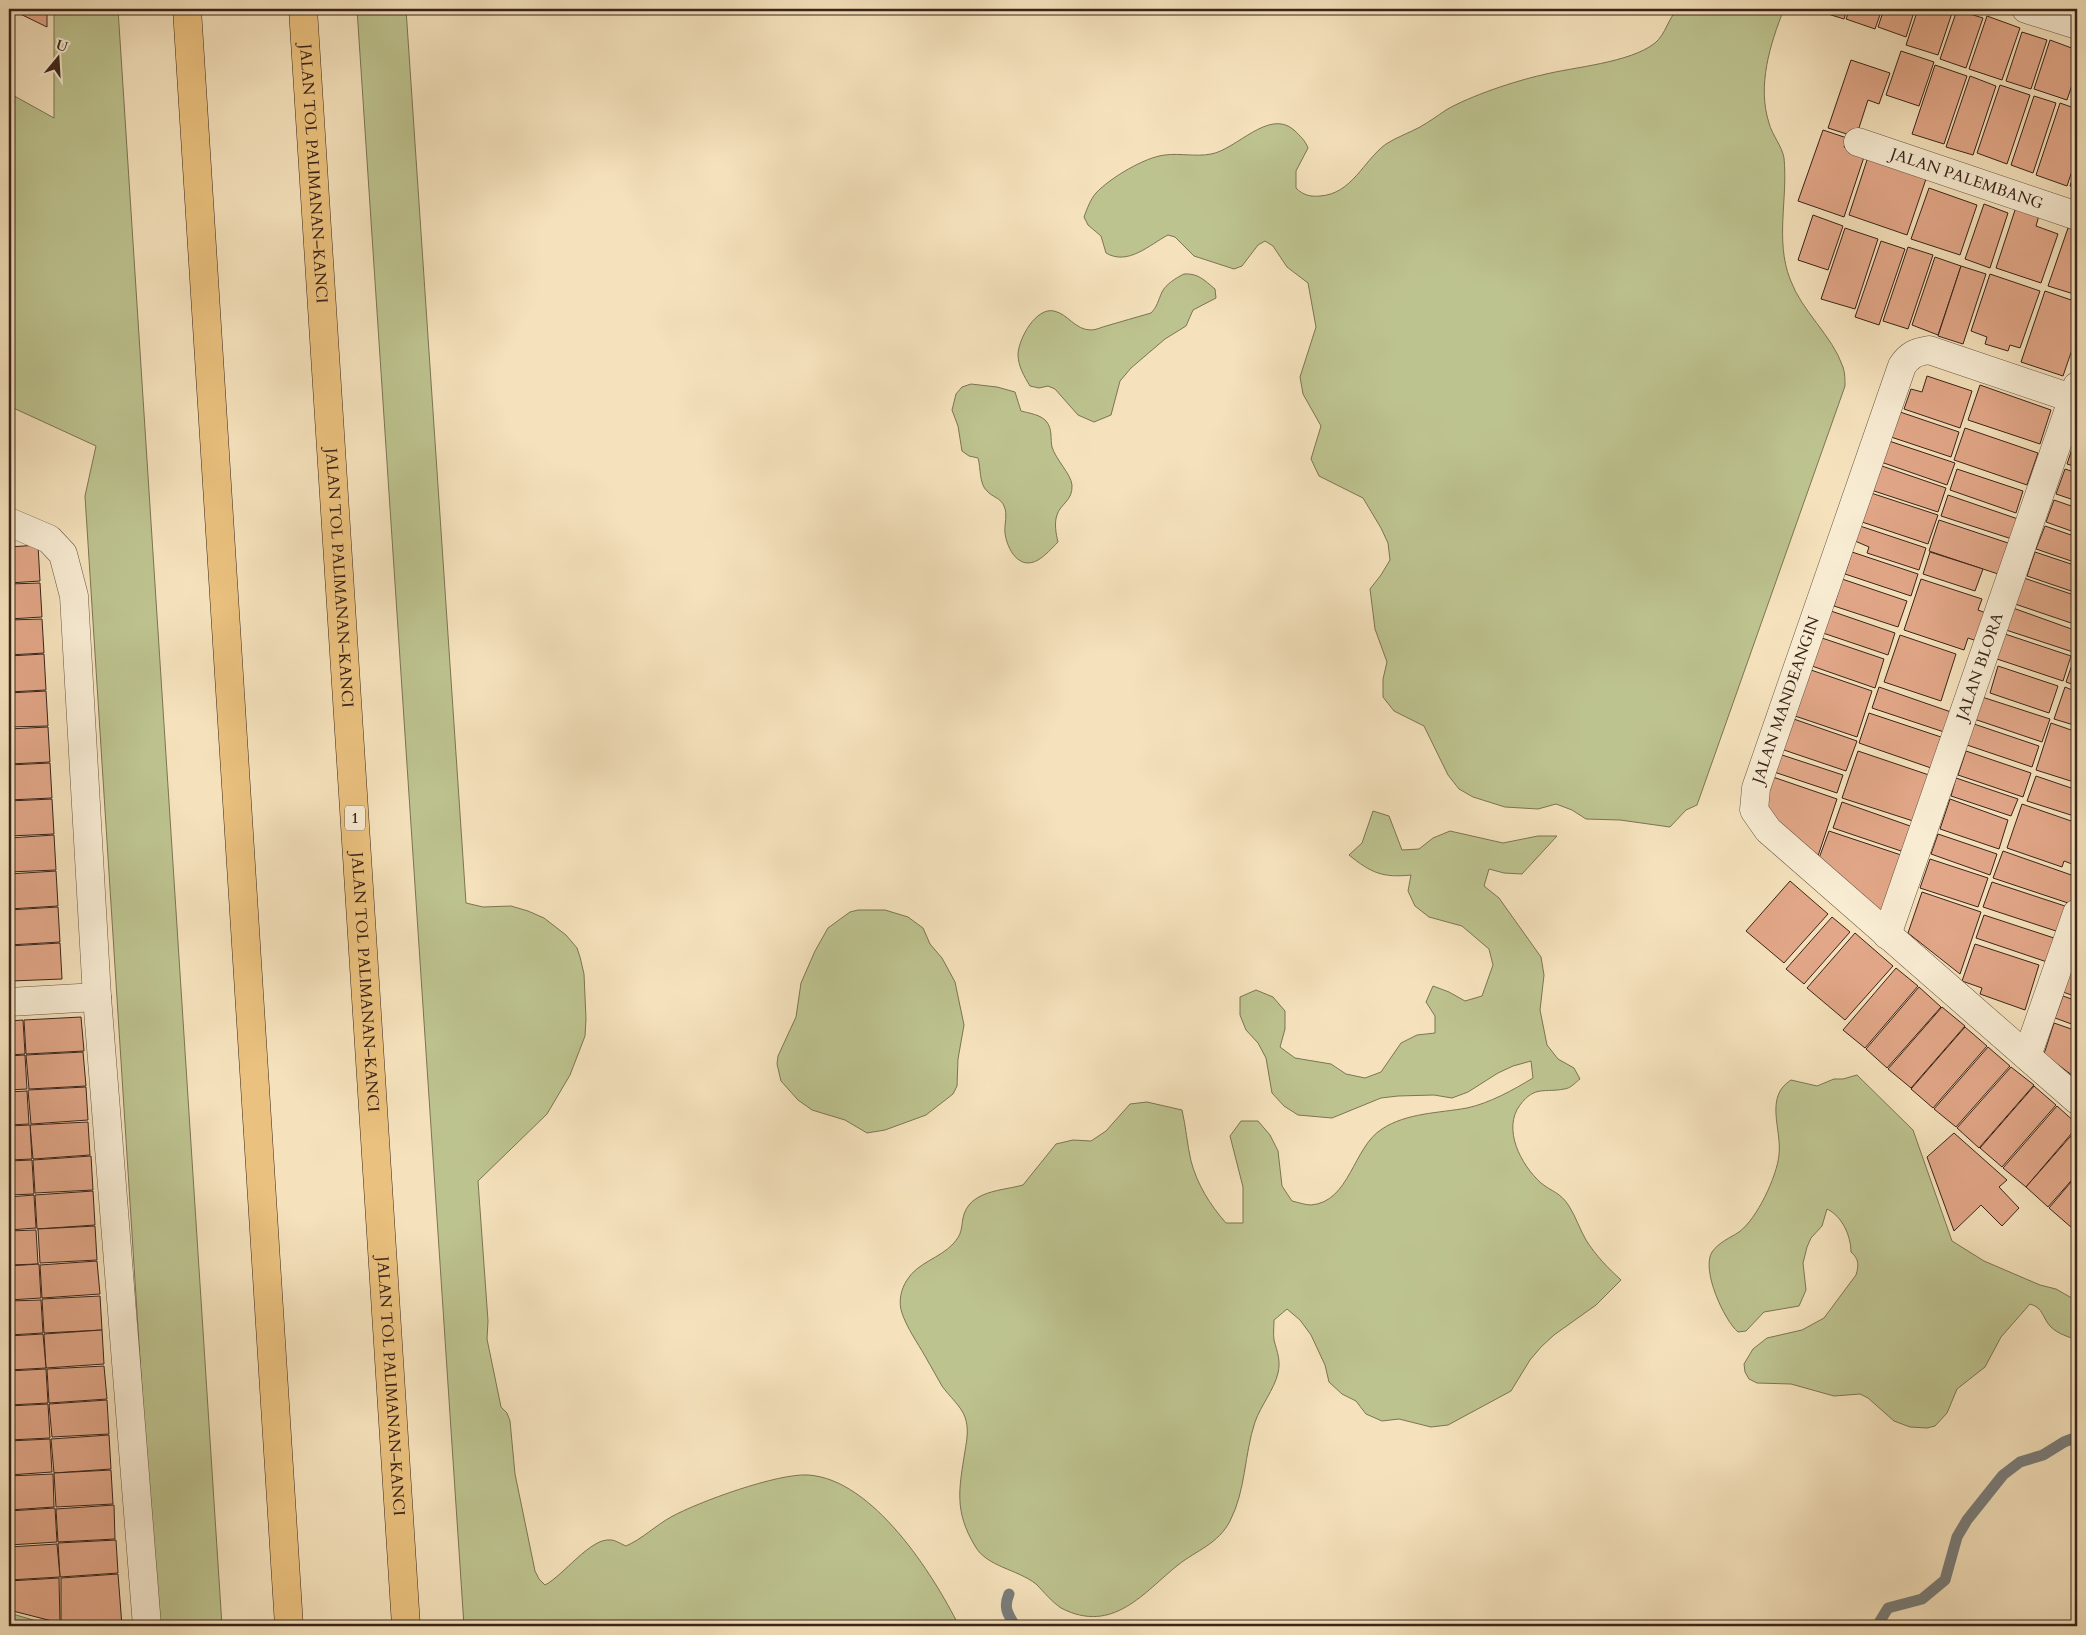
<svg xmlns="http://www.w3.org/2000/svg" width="2086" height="1635" viewBox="0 0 2086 1635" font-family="Cardo,serif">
<rect width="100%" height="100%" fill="#f5e2bc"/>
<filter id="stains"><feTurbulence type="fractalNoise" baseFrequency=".004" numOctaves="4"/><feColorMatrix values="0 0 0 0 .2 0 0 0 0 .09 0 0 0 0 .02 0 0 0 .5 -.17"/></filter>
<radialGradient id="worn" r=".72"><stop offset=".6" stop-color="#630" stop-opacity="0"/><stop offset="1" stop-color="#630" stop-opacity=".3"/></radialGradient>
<g fill="#bdc38f" stroke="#7c7454">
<polygon points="54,9 118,9 222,1626 157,1626 85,496 96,446 9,406 9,93 54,118"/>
<path d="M357 9H406L466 903 483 907 511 906 528 911 544 918 566 935 577 948 580 957 584 974 586 1019 585 1036 570 1075 547 1114 478 1181 488 1321 487 1339 501 1407 507 1413 510 1421 515 1474 535 1571 539 1579 545 1585C563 1576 591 1537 611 1540 615 1540 621 1544 626 1546 642 1539 655 1526 671 1517 698 1502 778 1473 808 1475 873 1479 933 1574 959 1626H464Z"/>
<path d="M1678 9H1784C1770 44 1757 86 1769 123 1772 135 1782 146 1784 158 1788 199 1775 240 1790 279 1802 312 1832 335 1843 367 1845 373 1845 380 1845 386L1697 805 1686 810 1670 827 1620 820 1586 819 1572 810 1556 804 1538 809 1505 807 1473 797 1459 789 1448 775 1424 726 1394 711 1383 697V679L1387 662 1375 629 1370 589 1381 575 1390 560 1388 543 1381 528 1363 498 1319 476 1311 459 1321 426 1303 394 1300 377 1316 327 1308 283 1287 267 1273 246 1265 241 1258 245 1242 266 1234 269 1194 256 1175 237 1168 235C1149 245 1128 266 1106 253L1101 236 1088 225 1084 217C1087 209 1090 200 1096 193 1110 178 1145 157 1165 155 1180 153 1196 157 1211 154 1236 150 1269 108 1294 130 1300 136 1305 140 1308 148L1296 171V188C1303 195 1310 197 1320 196 1352 194 1363 161 1386 144 1397 137 1409 133 1420 127 1429 122 1437 116 1446 110 1470 96 1515 81 1542 75 1573 67 1630 63 1655 43 1666 34 1668 18 1678 9Z"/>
<path d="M1184 274C1198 273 1204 280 1215 289L1216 298 1193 310 1186 326 1165 339 1131 368 1120 381 1111 415 1094 422 1078 415 1055 389 1048 386 1039 388 1030 386C1024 376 1018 366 1018 354 1019 338 1036 307 1054 311 1068 314 1075 330 1091 330 1096 330 1102 327 1106 326 1121 322 1136 317 1151 313 1157 307 1158 301 1162 292 1166 284 1176 278 1184 274Z"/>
<path d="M971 384 997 387 1015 392 1021 411C1029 413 1041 415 1046 421 1053 429 1050 439 1052 447 1056 460 1071 474 1072 485 1073 501 1060 504 1057 515 1054 523 1056 534 1058 542 1052 548 1045 556 1038 560 1019 571 1007 549 1005 533 1004 525 1008 514 1004 506 1001 498 992 497 987 491 979 484 981 468 978 458L969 456 962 451 958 426 952 410 956 394 962 387Z"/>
<path d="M1373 811 1389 816 1402 850 1419 849 1433 838 1450 831 1503 843 1538 836H1557L1522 874 1504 873 1489 869 1484 886 1499 898 1541 957 1544 975 1540 1010 1547 1045 1558 1059 1574 1068 1580 1079C1576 1082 1570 1089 1564 1089 1545 1093 1535 1085 1520 1105 1502 1129 1521 1165 1541 1183 1552 1192 1560 1192 1569 1206 1576 1217 1580 1230 1586 1240 1596 1256 1608 1268 1621 1280L1596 1305 1554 1335 1541 1347 1530 1360 1511 1391 1448 1425 1431 1427 1399 1419 1382 1421 1366 1414 1356 1401 1342 1394 1329 1382 1325 1365 1311 1335 1300 1320 1287 1309 1274 1320C1274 1326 1273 1334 1274 1340 1277 1352 1281 1360 1278 1373 1274 1390 1261 1405 1255 1422 1244 1455 1246 1490 1230 1521 1218 1544 1197 1550 1178 1565 1144 1592 1113 1635 1061 1608 1052 1602 1044 1592 1036 1584 1017 1569 987 1567 975 1546 954 1511 959 1489 965 1451 967 1439 969 1429 965 1417 961 1406 949 1396 942 1386 936 1376 931 1366 925 1356 917 1342 907 1328 902 1313 898 1302 901 1289 907 1280 917 1263 940 1258 953 1244 962 1234 961 1230 963 1218 969 1190 1002 1191 1023 1185L1056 1144 1073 1140 1091 1141 1106 1131 1130 1104 1147 1102 1182 1110C1186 1127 1187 1144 1191 1161 1197 1184 1210 1205 1226 1223H1243V1187L1230 1136 1241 1121H1258L1270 1135 1278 1151 1282 1186 1292 1201C1297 1202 1305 1205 1311 1205 1350 1202 1353 1147 1382 1129 1406 1113 1439 1113 1467 1108 1490 1103 1513 1090 1533 1078L1531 1061 1513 1066 1498 1073 1468 1092 1452 1098 1434 1095 1398 1096 1381 1098 1332 1118 1298 1115 1284 1106 1272 1093 1266 1058 1258 1043 1246 1030 1240 1015V997L1256 990 1273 997 1285 1011V1029L1280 1047 1295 1058 1331 1064 1346 1074 1365 1078 1381 1072 1401 1043 1417 1035 1435 1033V1016L1426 1002 1433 986 1449 992 1465 1001 1482 996 1493 965 1489 949 1462 926 1429 917 1415 906 1408 891 1411 875C1383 878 1371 873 1349 855L1362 843Z"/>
<polygon points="858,910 885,910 908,917 923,928 930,944 942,958 955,982 964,1025 958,1059 957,1086 953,1094 926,1115 885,1130 867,1133 845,1120 812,1110 798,1100 781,1081 777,1064 778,1056 796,1017 801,983 815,951 828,928 850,912"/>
<path d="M1857 1075 1913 1130 1952 1241 1984 1261 2040 1285 2056 1289 2077 1301V1340C2069 1337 2058 1334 2051 1327 2042 1318 2044 1308 2030 1304L2001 1337 1985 1367 1957 1389 1947 1413 1935 1426 1927 1428 1910 1427 1894 1421 1868 1398 1860 1394 1834 1396 1791 1384 1757 1383 1749 1379 1745 1372 1744 1364 1753 1349 1767 1338 1802 1330 1824 1318 1856 1275C1859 1265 1859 1259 1851 1252 1851 1236 1842 1216 1827 1209L1822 1226 1811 1238 1807 1247 1803 1263 1806 1290 1799 1306 1764 1312 1746 1331 1738 1332C1724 1320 1701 1270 1712 1252 1719 1242 1730 1238 1739 1232 1757 1219 1777 1176 1779 1155 1782 1129 1764 1097 1791 1080L1817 1086 1834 1079H1843Z"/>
<polygon points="9,1613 54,1626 9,1626"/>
</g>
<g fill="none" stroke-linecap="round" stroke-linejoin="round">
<g stroke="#797e7c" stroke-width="11">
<path d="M1009 1594C1003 1608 1008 1614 1015 1626"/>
<polyline points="1877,1626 1888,1608 1922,1599 1945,1580 1957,1537 1967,1520 2003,1475 2020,1462 2043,1455 2064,1442 2077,1437"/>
</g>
</g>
<g fill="#e2a788" stroke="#3a241a">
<polygon points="10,9 47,9 47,27"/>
<polygon points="1812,9 1847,9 1844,19"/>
<polygon points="1850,9 1882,9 1875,29 1846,19"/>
<polygon points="1884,9 1915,9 1906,37 1878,27"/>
<polygon points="1918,9 1953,10 1938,55 1906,45"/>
<polygon points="1957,10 1983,18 1966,68 1940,59"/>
<polygon points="1987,16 2020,28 2002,80 1969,69"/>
<polygon points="2022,32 2047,40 2031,89 2006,81"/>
<polygon points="2050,40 2077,50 2077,70 2067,100 2034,89"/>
<polygon points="1901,51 1934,62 1919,106 1886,95"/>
<polygon points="1851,60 1890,73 1879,104 1868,100 1856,137 1828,128"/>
<polygon points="1935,65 1967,76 1944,144 1912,134"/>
<polygon points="1970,76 1996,86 1973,155 1946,147"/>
<polygon points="2077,83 2077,100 2072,98"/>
<polygon points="2000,85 2030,95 2007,164 1977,153"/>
<polygon points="2034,96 2056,103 2033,173 2011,165"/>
<polygon points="2060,103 2077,109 2077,156 2067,186 2036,175"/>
<polygon points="1823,130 1847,138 1844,147 1865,154 1844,217 1798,201"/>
<polygon points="1868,157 1927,176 1907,235 1849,215"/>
<polygon points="2077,164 2077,188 2070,186"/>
<polygon points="1929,188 1977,205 1960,255 1911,239"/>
<polygon points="1984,204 2008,213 1990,268 1965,259"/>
<polygon points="2017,204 2040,212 2036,226 2058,234 2041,283 1996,268"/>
<polygon points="1813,215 1843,226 1828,270 1798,260"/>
<polygon points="1845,228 1878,239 1855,309 1821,299"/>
<polygon points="2068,228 2077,231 2077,295 2048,286"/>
<polygon points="1881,241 1905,249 1879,325 1855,317"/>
<polygon points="1908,247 1933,255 1908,329 1883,321"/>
<polygon points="1935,257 1961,266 1938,335 1912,325"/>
<polygon points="1961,266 1986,274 1963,344 1938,336"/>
<polygon points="1990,274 2040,291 2020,348 2010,345 2008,351 1985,344 1987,337 1971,331"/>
<polygon points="2045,291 2077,302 2077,335 2063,376 2021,362"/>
<polygon points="1927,376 1972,391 1960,428 1904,409 1911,389 1922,392"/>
<polygon points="1980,385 2051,410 2040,444 1968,420"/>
<polygon points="1900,412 1959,432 1951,457 1891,437"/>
<polygon points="1965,428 2038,453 2027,485 1954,460"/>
<polygon points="2077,434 2077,467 2067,464"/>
<polygon points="1889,441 1955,463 1947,485 1881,462"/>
<polygon points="1879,465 1946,488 1938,512 1871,490"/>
<polygon points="1957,469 2023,491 2016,513 1950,490"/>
<polygon points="2065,469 2077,473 2077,501 2056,494"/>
<polygon points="1868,492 1938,515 1928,544 1859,521"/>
<polygon points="1948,495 2018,519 2012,539 1941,516"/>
<polygon points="2054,500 2077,508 2077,533 2046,522"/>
<polygon points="1939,520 2008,543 1998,574 1929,551"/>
<polygon points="1860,526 1926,548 1919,570 1867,553 1869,547 1855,541"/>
<polygon points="2045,526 2077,537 2077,563 2036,549"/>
<polygon points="38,545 40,581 9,583 9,547"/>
<polygon points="1852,552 1918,574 1911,596 1845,574"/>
<polygon points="1930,552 1983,569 1975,591 1923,574"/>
<polygon points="2035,552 2077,566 2077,593 2027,576"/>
<polygon points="2021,577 2077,596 2077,625 2012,603"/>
<polygon points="1842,579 1907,601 1898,627 1834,606"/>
<polygon points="1921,579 1982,599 1978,610 1986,613 1977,641 1968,638 1964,650 1904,630"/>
<polygon points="40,583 42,617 9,619 9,584"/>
<polygon points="2013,608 2077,631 2077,641 2073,652 2006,630"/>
<polygon points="1831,611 1895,633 1888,655 1823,633"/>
<polygon points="42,619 44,653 9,655 9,620"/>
<polygon points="2005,634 2071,656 2063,681 1997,659"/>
<polygon points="1900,635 1956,654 1941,701 1884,682"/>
<polygon points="1819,637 1884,659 1875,688 1809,665"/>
<polygon points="2077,650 2077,686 2066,682"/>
<polygon points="44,654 46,690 9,692 9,656"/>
<polygon points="1998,666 2058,686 2049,713 1990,693"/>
<polygon points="1811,670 1872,691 1857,737 1795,716"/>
<polygon points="1879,687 1951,712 1944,732 1872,708"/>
<polygon points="2065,687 2077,692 2077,726 2054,719"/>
<polygon points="46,691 48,726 9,727 9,693"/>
<polygon points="1982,697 2050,719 2042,742 1974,719"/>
<polygon points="1869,713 1941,737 1931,768 1859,743"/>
<polygon points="1788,717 1857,741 1846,771 1778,748"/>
<polygon points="2051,723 2077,732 2077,783 2036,770"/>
<polygon points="1974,724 2039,746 2032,767 1967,745"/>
<polygon points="48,727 50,762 9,764 9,729"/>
<polygon points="1858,751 1929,775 1913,821 1842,798"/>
<polygon points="1966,751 2031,773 2023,797 1958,775"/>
<polygon points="1779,754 1843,775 1837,793 1774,772"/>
<polygon points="50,763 52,798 9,800 9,765"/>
<polygon points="1770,776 1837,799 1817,859 1758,810"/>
<polygon points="2036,776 2077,790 2077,817 2027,801"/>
<polygon points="1956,778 2018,799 2011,816 1951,796"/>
<polygon points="52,799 54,834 9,836 9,801"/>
<polygon points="1950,799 2008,820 1999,849 1940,829"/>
<polygon points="1842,802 1913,827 1904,852 1833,828"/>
<polygon points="2022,804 2077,823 2073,838 2077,840 2077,849 2072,864 2064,861 2062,867 2007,848"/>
<polygon points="1829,831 1901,855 1882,912 1818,861"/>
<polygon points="1938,834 1997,854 1990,875 1931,854"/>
<polygon points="54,835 56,870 9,872 9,838"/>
<polygon points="2003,851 2077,877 2077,884 2071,904 1993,878"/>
<polygon points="1930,859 1988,878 1978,907 1920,888"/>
<polygon points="56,871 58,906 9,909 9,874"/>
<polygon points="1790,881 1828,914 1784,963 1746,931"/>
<polygon points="1992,882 2071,908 2062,933 1983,907"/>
<polygon points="1922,892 1981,912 1960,974 1908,933"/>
<polygon points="58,907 60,942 9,945 9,910"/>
<polygon points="1984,915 2057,939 2050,963 1976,938"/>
<polygon points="1832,917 1850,932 1804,984 1786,969"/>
<polygon points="1855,933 1893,966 1845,1020 1807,988"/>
<polygon points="60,943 62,979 11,981 9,946"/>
<polygon points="1975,944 2039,965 2025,1010 1980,994 1982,988 1962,981"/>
<polygon points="2077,950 2077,968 2072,966"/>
<polygon points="1896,968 1918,986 1865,1048 1843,1030"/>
<polygon points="2070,971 2077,974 2077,997 2063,992"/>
<polygon points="1919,987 1941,1007 1887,1068 1866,1049"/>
<polygon points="2063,996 2077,1001 2077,1026 2055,1018"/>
<polygon points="1942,1007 1965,1026 1911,1088 1888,1069"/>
<polygon points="81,1017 84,1051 26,1054 24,1020"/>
<polygon points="23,1020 25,1054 9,1055 9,1021"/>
<polygon points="2054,1023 2077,1031 2077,1079 2044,1054"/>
<polygon points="1965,1027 1987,1046 1933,1108 1911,1089"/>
<polygon points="1988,1047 2010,1066 1956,1127 1934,1109"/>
<polygon points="83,1052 86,1086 29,1089 26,1055"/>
<polygon points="25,1055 27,1089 9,1090 9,1056"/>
<polygon points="2011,1067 2034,1085 1979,1148 1957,1128"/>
<polygon points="2034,1086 2056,1105 2002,1167 1980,1148"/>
<polygon points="86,1087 88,1120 31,1124 28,1090"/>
<polygon points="27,1091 29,1124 9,1125 9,1092"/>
<polygon points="2057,1106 2077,1124 2077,1127 2026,1187 2003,1168"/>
<polygon points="88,1122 90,1155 33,1159 30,1125"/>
<polygon points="30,1125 32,1159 9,1160 9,1126"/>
<polygon points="2077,1129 2077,1174 2048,1207 2026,1187"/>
<polygon points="1954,1133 2007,1180 1999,1187 2019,1208 2002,1226 1981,1205 1954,1231 1927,1157"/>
<polygon points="91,1156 93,1190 35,1193 33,1160"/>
<polygon points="32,1160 34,1194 9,1195 9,1161"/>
<polygon points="2077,1175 2077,1222 2072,1228 2049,1208"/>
<polygon points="93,1191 95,1225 37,1229 35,1195"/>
<polygon points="34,1195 36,1228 9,1230 9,1197"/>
<polygon points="95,1226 97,1260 40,1263 38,1229"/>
<polygon points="36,1230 38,1264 9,1265 9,1231"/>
<polygon points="97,1261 100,1294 42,1298 40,1265"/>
<polygon points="39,1264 41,1298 9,1300 9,1266"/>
<polygon points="100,1296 102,1330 44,1333 42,1299"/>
<polygon points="41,1300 43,1333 9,1335 9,1301"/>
<polygon points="102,1330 104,1364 46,1368 44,1334"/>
<polygon points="43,1334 46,1368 9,1370 9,1336"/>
<polygon points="104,1366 107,1399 49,1403 47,1369"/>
<polygon points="46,1369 48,1403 9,1405 9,1371"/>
<polygon points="107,1400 109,1434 52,1437 49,1404"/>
<polygon points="48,1404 50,1438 9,1440 9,1406"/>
<polygon points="109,1435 111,1469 54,1473 51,1439"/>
<polygon points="50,1439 52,1472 9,1475 9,1441"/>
<polygon points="111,1470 113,1504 56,1507 54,1473"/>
<polygon points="53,1474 54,1507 9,1510 9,1476"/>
<polygon points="114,1505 115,1539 58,1542 56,1509"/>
<polygon points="55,1508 57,1542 9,1545 9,1511"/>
<polygon points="116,1540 118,1573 60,1577 58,1543"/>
<polygon points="57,1544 60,1577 9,1580 9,1547"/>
<polygon points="118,1574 122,1626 72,1626 61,1623 61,1578"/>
<polygon points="59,1578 60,1623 9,1610 9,1581"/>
</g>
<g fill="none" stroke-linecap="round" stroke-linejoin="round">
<defs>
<g id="street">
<polyline points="2026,9 2077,25"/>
<path id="s1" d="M1858 142 2077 216"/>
<path d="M2077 400 1929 350C1916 352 1909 355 1902 366L1756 788 1754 810 1768 830 2077 1100"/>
<polyline points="9,522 49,539 63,554 74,596 97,997 147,1626"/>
<path id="s2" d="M1887 935 2077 386"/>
<polyline points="9,1002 97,997"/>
<polyline points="2027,1056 2077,913"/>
</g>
<g id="highway">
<polyline points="187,9 289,1626"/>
<path id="s3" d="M303 9 406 1626"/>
</g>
</defs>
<use href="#street" stroke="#695442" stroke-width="29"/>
<use href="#highway" stroke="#3a241a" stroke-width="29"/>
<use href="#street" stroke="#f8ecd3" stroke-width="28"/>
<use href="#highway" stroke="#eac17e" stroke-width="28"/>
</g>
<g text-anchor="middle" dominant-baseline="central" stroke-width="4.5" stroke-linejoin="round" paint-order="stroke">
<rect fill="#f8ecd3" stroke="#736052" stroke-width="1" x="345" y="805.5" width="20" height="25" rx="4"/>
<g font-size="15" font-weight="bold" fill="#3a241a">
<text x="355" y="818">1</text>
</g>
<g font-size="16" fill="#3a241a" stroke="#f8ecd3">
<text stroke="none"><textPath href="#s3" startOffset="165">JALAN TOL PALIMANAN–KANCI</textPath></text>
<text stroke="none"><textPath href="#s1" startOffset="115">JALAN PALEMBANG</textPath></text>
<text stroke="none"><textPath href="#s3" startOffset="570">JALAN TOL PALIMANAN–KANCI</textPath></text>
<text stroke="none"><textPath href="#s2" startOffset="284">JALAN BLORA</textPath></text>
<text transform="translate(1786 700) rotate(-71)">JALAN MANDEANGIN</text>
<text stroke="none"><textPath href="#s3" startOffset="975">JALAN TOL PALIMANAN–KANCI</textPath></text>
<text stroke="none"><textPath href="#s3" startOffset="1380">JALAN TOL PALIMANAN–KANCI</textPath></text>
</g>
</g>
<rect width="2086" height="1635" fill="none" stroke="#f5e2bc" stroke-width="30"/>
<rect x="10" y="10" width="2066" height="1615" fill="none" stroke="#3a241a" stroke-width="2.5"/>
<rect x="15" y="15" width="2056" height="1605" fill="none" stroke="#3a241a"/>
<g transform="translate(58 58) rotate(18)" stroke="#f8ecd3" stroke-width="4" paint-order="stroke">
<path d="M0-4L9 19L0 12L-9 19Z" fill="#3a241a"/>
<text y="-8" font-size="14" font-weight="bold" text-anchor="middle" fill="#3a241a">U</text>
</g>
<rect width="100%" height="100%" filter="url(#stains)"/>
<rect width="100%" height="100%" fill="url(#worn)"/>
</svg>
